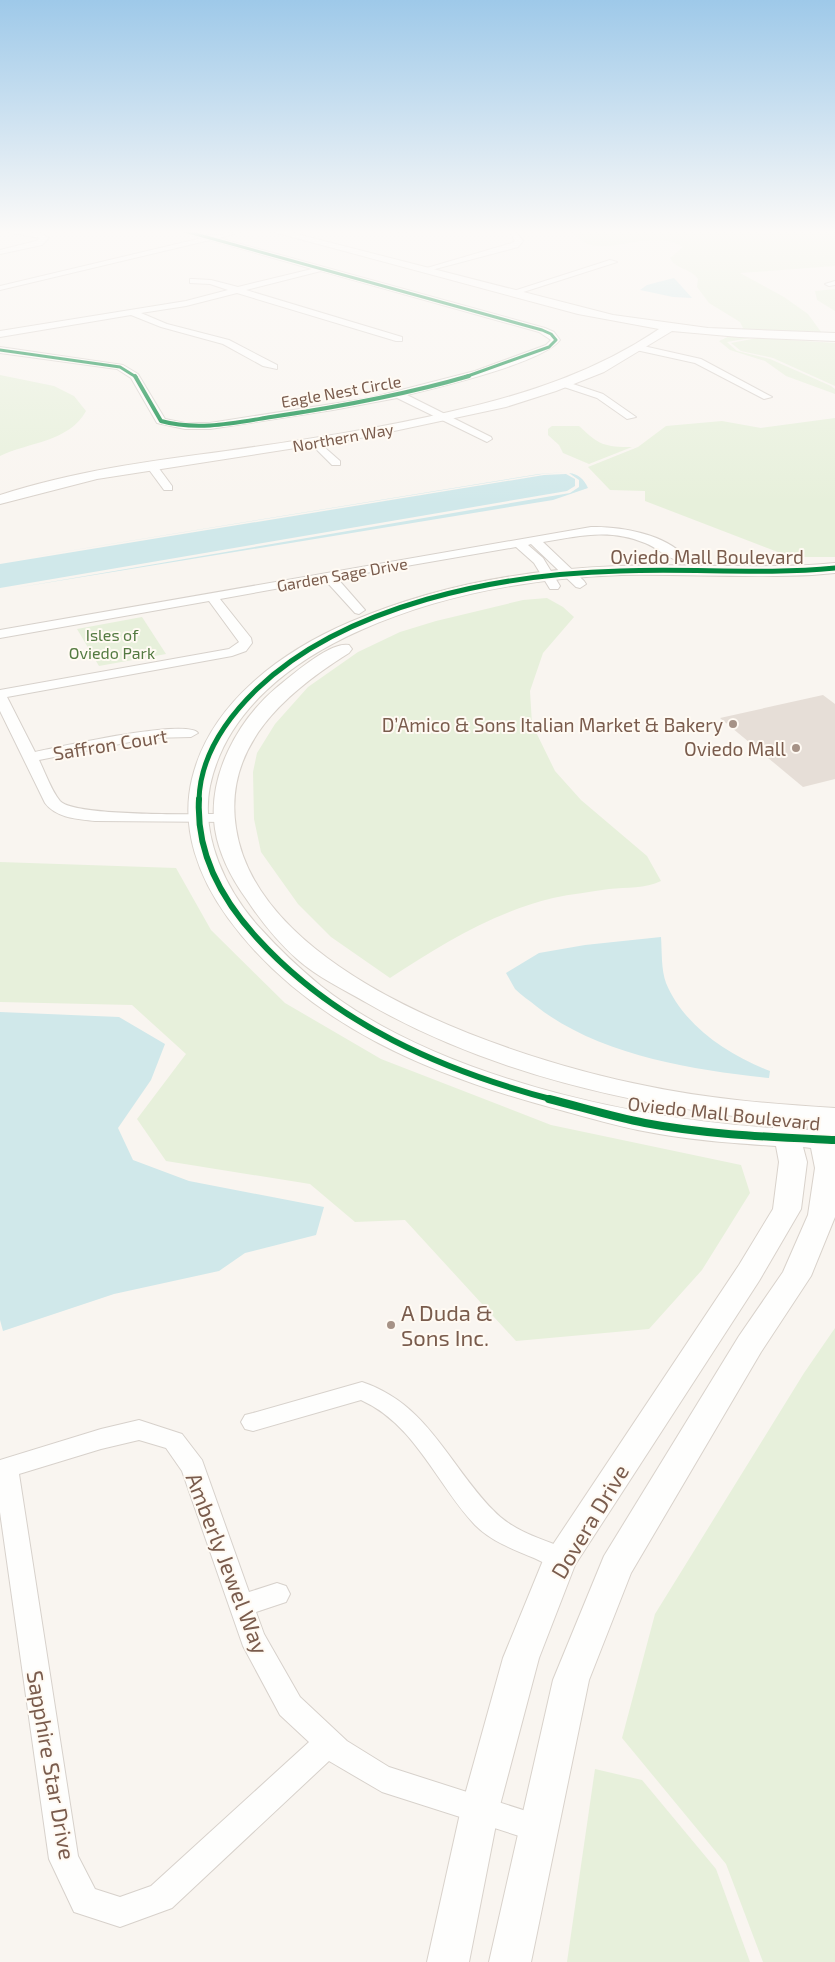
<svg xmlns="http://www.w3.org/2000/svg" width="835" height="1962" viewBox="0 0 835 1962" font-family="'Exo 2',sans-serif">
<rect width="100%" height="100%" fill="#f9f5f0"/>
<g fill="#e7f0db">
<path d="M569 230H835V266L740 273 784 297 808 314 824 336 737 332 743 328 740 322 709 303 697 287 698 279C691 268 676 270 670 258L683 247C652 229 623 251 591 245 581 243 576 234 569 230Z"/>
<polygon points="835,289 835,311 817,300 815,291"/>
<polygon points="732,335 829,341 756,337 727,342 737,351 770,359 831,386 835,389 835,394 786,376 765,361 730,350 719,341"/>
<polygon points="757,338 835,343 835,386 773,358 741,351 731,343"/>
<path d="M0 375 54 386 74 396 86 411C69 442 29 442 0 456Z"/>
<polygon points="835,418 835,557 791,557 645,501 645,491 610,490 588,467 638,447 666,426 722,421 761,428"/>
<path d="M552 426H579C599 445 604 447 632 447L589 464 563 453 559 445 548 435V429Z"/>
<path d="M547 598 563 607 574 617 543 653 530 691 532 724 555 771 581 800 647 856 661 881C645 889 627 887 609 889 591 892 571 894 553 898 492 913 442 944 390 978L331 937 298 904 261 852 254 819 253 772 257 753 275 724 308 687 358 652 400 632 436 621 523 600Z"/>
<polygon points="142,617 166,654 99,666 77,629"/>
<polygon points="0,862 176,868 211,930 285,1003 381,1059 551,1125 741,1165 750,1193 702,1270 649,1329 516,1341 405,1220 355,1222 310,1184 166,1161 137,1119 186,1054 132,1005 0,1002"/>
<polygon points="835,1328 835,1962 763,1962 726,1864 622,1738 655,1614 804,1373"/>
<polygon points="595,1769 642,1780 716,1869 750,1962 567,1962"/>
</g>
<g fill="#d0e8ea">
<polygon points="674,278 692,298 673,297 640,290 647,285"/>
<polygon points="566,472 542,474 0,562 539,474"/>
<path d="M569 473C578 474 584 479 588 488L553 500 15 588 570 493 579 487V480Z"/>
<polygon points="566,474 575,479 575,486 567,491 0,588 0,564 544,475"/>
<path d="M661 937C662 951 661 970 666 983 684 1026 728 1055 770 1071L769 1078C692 1070 598 1055 536 1006 530 1001 521 995 515 989 512 984 509 978 506 973L539 953 585 945Z"/>
<polygon points="0,1012 119,1017 165,1044 151,1080 118,1128 133,1160 189,1181 324,1207 316,1235 245,1253 219,1271 114,1294 3,1331 0,1320"/>
</g>
<polygon fill="#e6ded7" points="823,695 835,704 835,779 803,787 720,718"/>
<g fill="none" stroke-linecap="round" stroke-linejoin="round">
<defs>
<g id="street">
<polygon points="7,230 41,233 49,238 42,245 0,254 0,250 36,241 40,238 7,232"/>
<path d="M178 230C189 230 198 234 209 235 221 237 236 230 248 230L219 238 545 328 554 332 560 340C542 363 439 387 407 395L491 437 492 439 487 442 397 398 333 410 210 429H185L157 423 131 378 117 369 0 353V347L123 365 138 374 165 419 185 423H210L370 398 475 371 546 345 551 340 539 332 321 271 246 290 402 337V341H396L237 293 186 306 141 313 167 324 229 340 277 365V369L263 366 223 344 161 327 131 315 0 337V331L186 301 228 290 210 284 190 283V279H193L211 280 238 287 312 269 210 240 0 290V286L202 238Z"/>
<polygon points="397,230 412,230 400,233"/>
<polygon points="508,230 514,230 523,241 518,247 424,272 420,270 512,243 515,241"/>
<polygon points="610,260 617,262 514,295 507,293"/>
<polygon points="835,281 835,285 829,286 825,284"/>
<polygon points="639,345 701,359 772,397 764,399 695,363 636,350 635,348"/>
<polygon points="564,381 603,394 636,417 627,419 597,398 561,386 561,382"/>
<polygon points="315,439 340,461 340,465 332,465 311,444 310,442"/>
<polygon points="151,462 155,463 172,486 172,490 164,490 147,467 146,465"/>
<path d="M591 527C619 526 666 534 685 557L679 561C667 558 656 547 645 543 610 528 578 536 543 542L584 581 586 584 580 588 576 587 531 544 528 545 543 558 560 586 558 589H550L534 563 516 547 337 578 365 610 359 614 355 613 325 580 220 599 251 638 252 643 246 651 232 656 7 697 35 752C58 747 187 718 198 733L191 737 150 738 39 760C45 772 51 790 60 801 74 817 197 814 224 814L232 819 229 822 95 821C78 819 56 818 45 803L0 711V690L229 649 239 642 209 601 0 638V630Z"/>
<path d="M362 1382C428 1404 448 1464 493 1510 512 1531 544 1540 570 1550L574 1558 570 1566C557 1570 547 1564 534 1558 514 1550 491 1541 475 1525 437 1485 415 1424 361 1400L253 1431 245 1429 241 1422 245 1415 253 1413Z"/>
<path d="M139 1420 182 1434 202 1460 249 1592 277 1583 286 1586 290 1594 286 1602 256 1612 264 1634 300 1697 347 1741 389 1767 548 1818 552 1828 548 1838 538 1842 382 1792 329 1761 172 1908 120 1927 74 1912 49 1859 0 1512V1460L101 1429ZM139 1440 166 1448 182 1471 243 1646 280 1715 309 1742 151 1886 120 1897 95 1889 78 1856 19 1474 101 1449Z"/>
</g>
<g id="secondary">
<path d="M266 230H281L613 315 708 328 835 333V341L739 337 672 331 604 372 556 391 506 407 366 437 97 479 0 504V495C74 471 150 461 226 451 302 440 378 429 453 411 527 394 595 372 659 329L578 314Z"/>
<path d="M835 563V573L812 575C749 578 685 574 622 575 534 578 442 594 361 630 293 660 226 710 210 786 200 836 226 891 260 928 279 949 299 968 321 986 435 1076 630 1119 773 1128V1121C632 1105 491 1074 367 1003 343 989 317 977 297 959 278 942 261 921 247 900 232 879 219 855 215 829 207 777 237 721 276 688 291 676 330 641 349 645L352 649 349 653C287 692 223 745 236 828 258 977 520 1061 647 1086 709 1099 772 1104 835 1108V1217L811 1276 761 1352 631 1573 589 1680 531 1962H489L553 1680 604 1556 739 1336 783 1272 808 1215 815 1168 811 1148 803 1147 807 1162 801 1209 759 1281 575 1565 539 1658 499 1809 469 1962H427L461 1809 503 1658 544 1558 739 1265 773 1209 779 1162 776 1146C732 1143 687 1140 643 1131 616 1126 590 1118 564 1111 438 1078 307 1027 228 918 199 878 180 829 192 779 210 703 282 651 350 622 434 586 528 569 619 566 691 563 763 570 835 563ZM798 1123 807 1124 808 1130 800 1129Z"/>
</g>
</defs>
<use href="#street" stroke="#d7d1cb" stroke-width="2"/>
<use href="#secondary" stroke="#d9d2cb" stroke-width="2"/>
<use href="#street" fill="#fefefd" fill-rule="evenodd"/>
<use href="#secondary" fill="#fefefd" fill-rule="evenodd"/>
<defs>
<g id="cycleway-far4">
<polyline points="181,230 542,330 551,334 556,340 549,347 465,377"/>
<polyline points="0,350 120,367 136,377"/>
</g>
<path id="cycleway-far3" d="M135 376 161 421C197 431 234 423 271 417 338 407 404 395 469 376"/>
<path id="cycleway-far2" d="M199 800C200 756 226 719 257 689 346 604 500 574 620 571 692 568 763 575 835 568"/>
<path id="cycleway-far1" d="M199 799C196 852 221 899 257 938 335 1024 443 1071 554 1100"/>
<path id="cycleway" d="M549 1099C581 1107 613 1117 645 1123 708 1135 772 1137 835 1140"/>
</defs>
<use href="#cycleway-far4" stroke="#fffaf3" stroke-width="4.5"/>
<use href="#cycleway-far3" stroke="#fffaf3" stroke-width="5.5"/>
<use href="#cycleway-far2" stroke="#fffaf3" stroke-width="8"/>
<use href="#cycleway-far1" stroke="#fffaf3" stroke-width="9"/>
<use href="#cycleway" stroke="#fffaf3" stroke-width="11"/>
<use href="#cycleway-far4" stroke="#00873e" stroke-width="3"/>
<use href="#cycleway-far3" stroke="#00873e" stroke-width="4"/>
<use href="#cycleway-far2" stroke="#00873e" stroke-width="5"/>
<use href="#cycleway-far1" stroke="#00873e" stroke-width="6"/>
<use href="#cycleway" stroke="#00873e" stroke-width="8"/>
</g>
<linearGradient id="sky" x2="0" y2="1"><stop stop-color="#9ec9e9"/><stop offset="0.46" stop-color="#fcfaf8"/><stop offset="1" stop-color="#fcfaf8" stop-opacity="0"/></linearGradient>
<rect width="835" height="504" fill="url(#sky)"/>
<g fill="#a69286" stroke="#fffaf3" stroke-width="2">
<circle cx="733" cy="724" r="5"/>
<circle cx="796" cy="748" r="5"/>
<circle cx="391" cy="1325" r="5"/>
</g>
<g text-anchor="middle" dominant-baseline="central" stroke-width="4" stroke-linejoin="round" paint-order="stroke">
<g font-size="16" fill="#7a5c4d" stroke="#fffaf3">
<text transform="translate(341 391) rotate(-10)">Eagle Nest Circle</text>
<text transform="translate(343 437) rotate(-10)">Northern Way</text>
<text transform="translate(342 574) rotate(-10)">Garden Sage Drive</text>
</g>
<g font-size="16" fill="#537a41" stroke="#fffaf3">
<text x="112" y="634">Isles of<tspan x="112" dy="18">Oviedo Park</tspan></text>
</g>
<g font-size="19" fill="#7a5c4d" stroke="#fffaf3">
<text x="707" y="556">Oviedo Mall Boulevard</text>
<text transform="translate(110 744) rotate(-9)">Saffron Court</text>
<text transform="translate(724 1113) rotate(6)">Oviedo Mall Boulevard</text>
</g>
<g font-size="19" fill="#7a5c4d" stroke="#fffaf3" text-anchor="end">
<text x="723" y="724">D’Amico &amp; Sons Italian Market &amp; Bakery</text>
<text x="786" y="748">Oviedo Mall</text>
</g>
<g font-size="22" fill="#7a5c4d" stroke="#fffaf3" text-anchor="start">
<text x="401" y="1312">A Duda &amp;<tspan x="401" dy="25">Sons Inc.</tspan></text>
</g>
<g font-size="22" fill="#7a5c4d" stroke="#fffaf3">
<text transform="translate(589 1521) rotate(-59)">Dovera Drive</text>
<text transform="translate(228 1563) rotate(69)">Amberly Jewel Way</text>
<text transform="translate(52 1765) rotate(80)">Sapphire Star Drive</text>
</g>
</g>
</svg>
